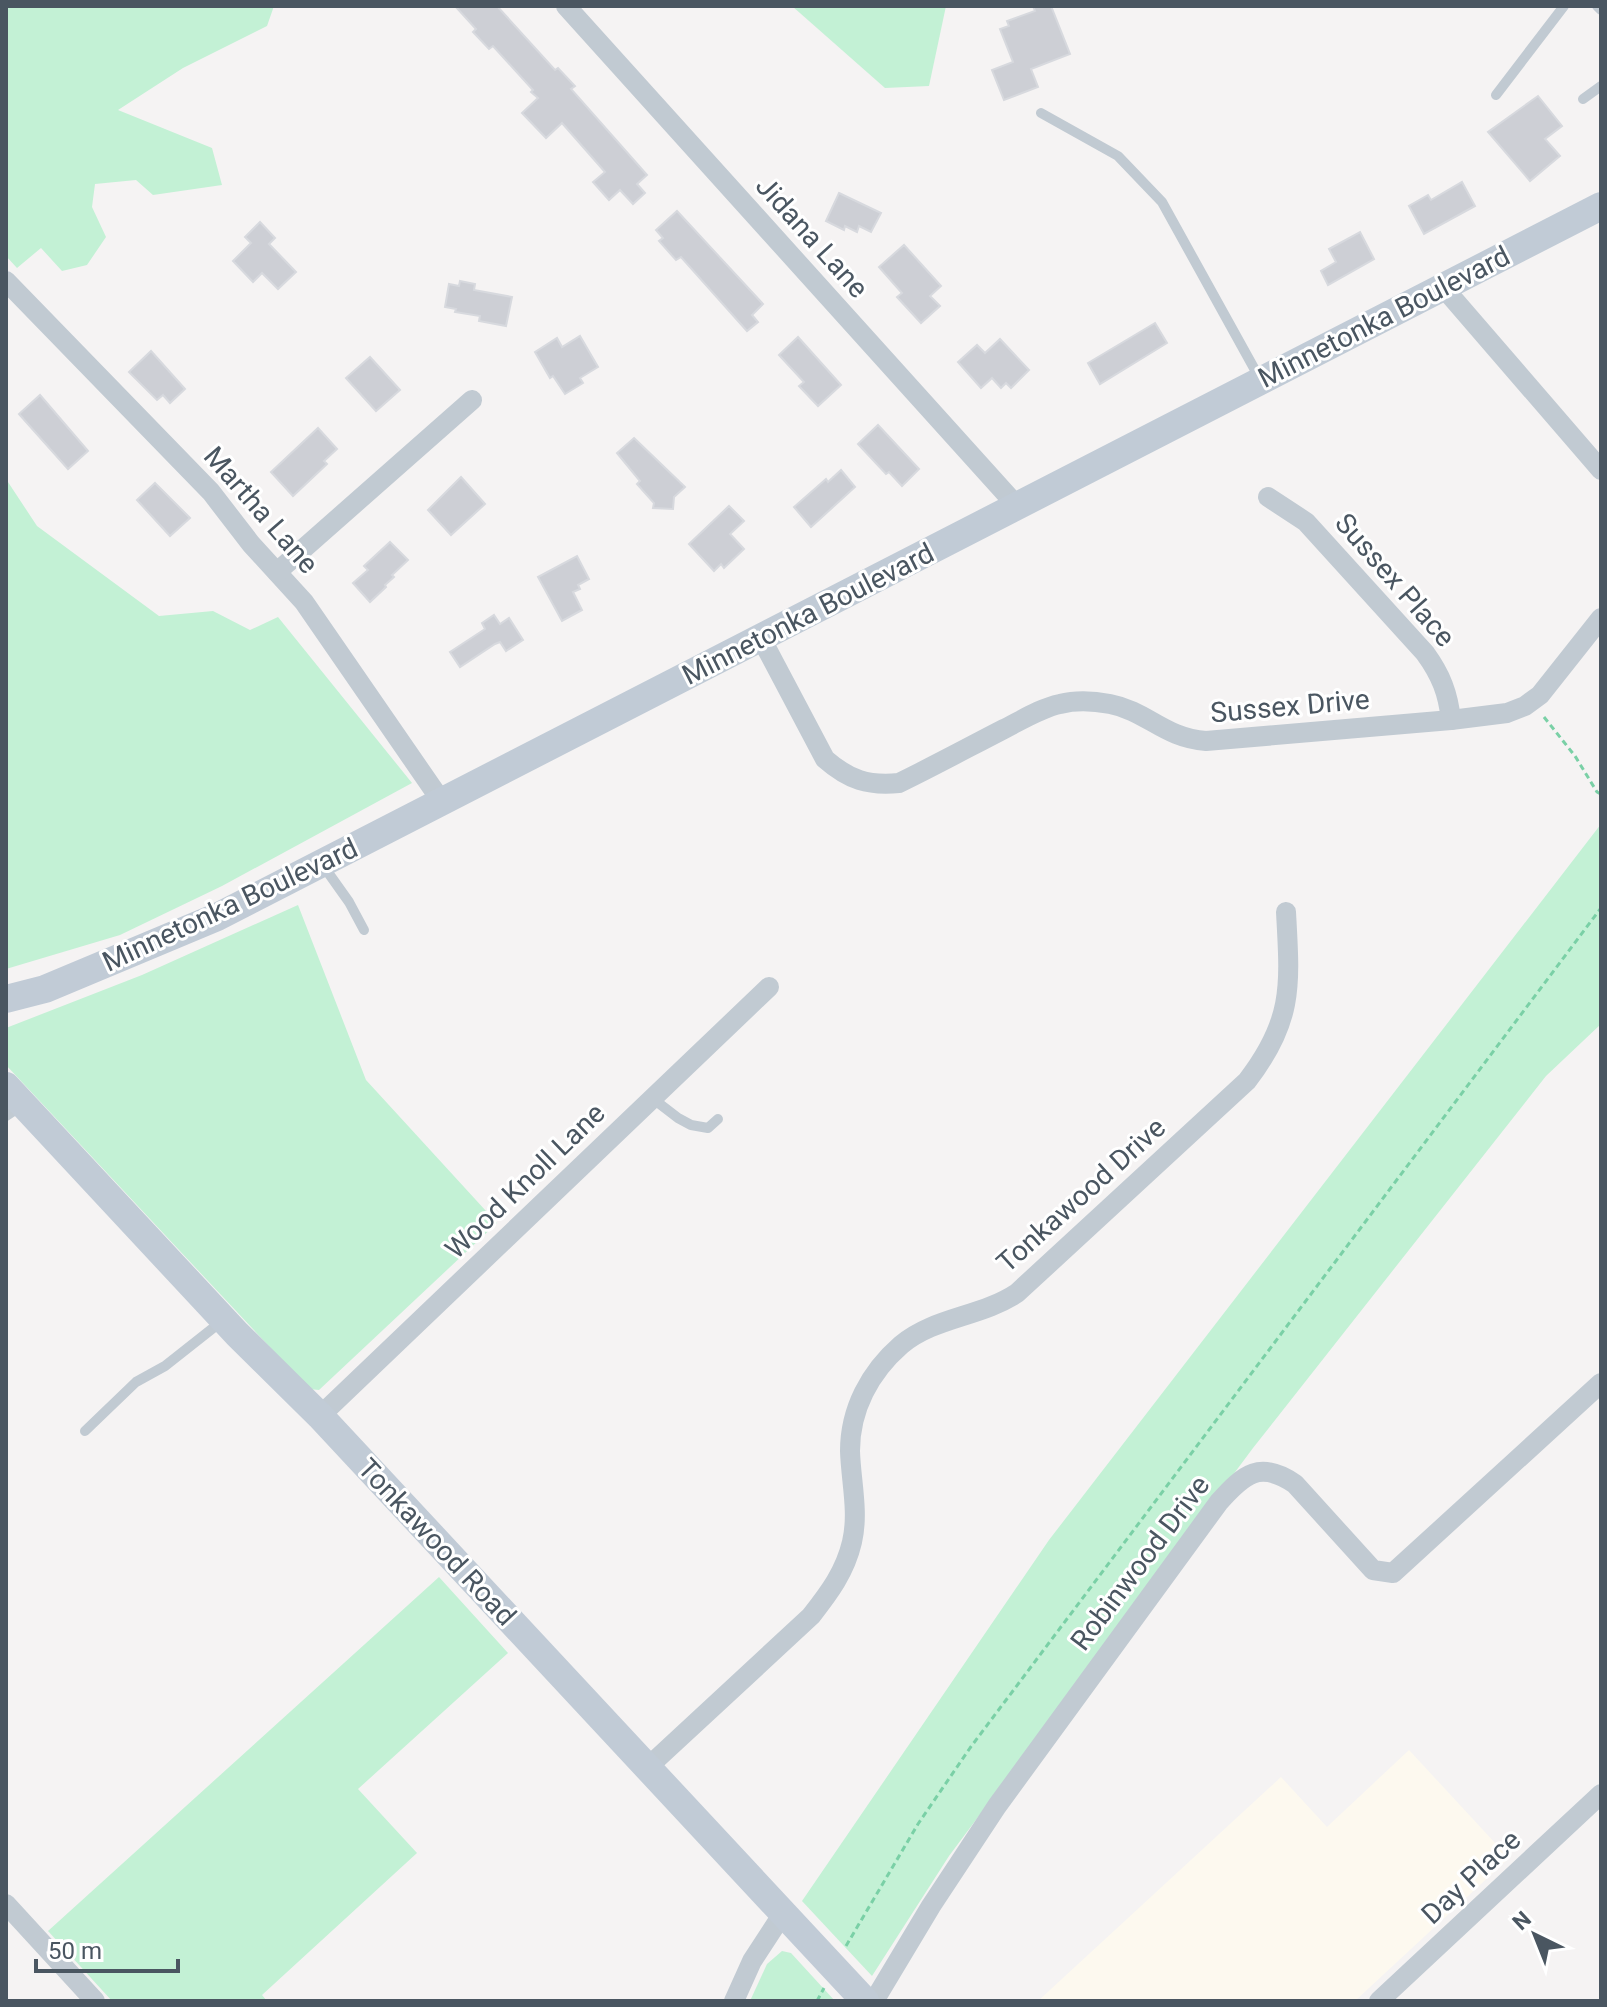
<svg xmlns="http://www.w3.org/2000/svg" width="1607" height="2007" viewBox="0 0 1607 2007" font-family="Roboto,sans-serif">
<rect width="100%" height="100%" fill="#f5f3f3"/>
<polygon fill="#fdf9ef" points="1409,1750 1509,1858 1355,2001 1038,2001 1281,1777 1327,1827"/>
<g fill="#c3f1d5">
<polygon points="6,6 274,6 267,26 183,68 118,110 212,148 222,185 153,195 136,180 95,184 92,207 106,237 87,265 62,271 41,248 17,268 6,256"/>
<polygon points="792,6 946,6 929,86 885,88"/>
<polygon points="6,479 37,526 159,616 213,611 250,630 278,617 412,783 222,886 120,935 6,969"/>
<polygon points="1601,824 1601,1024 1546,1076 1253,1448 949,1856 872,1976 802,1901 1049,1540"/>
<polygon points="298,905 366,1080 497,1223 319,1390 309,1389 6,1065 6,1028 142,975"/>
<polygon points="439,1577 508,1653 358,1789 417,1853 262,1995 267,2001 112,2001 48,1931"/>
<polygon points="782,1951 791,1953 835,2001 750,2001 767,1964"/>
</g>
<g fill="#cdcfd5" stroke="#d7d9de" stroke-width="2">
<polygon points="455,6 497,6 555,70 558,68 575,86 571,89 647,175 637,184 645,193 633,204 620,190 609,200 593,182 605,172 562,123 546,138 522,113 538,98 531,92 533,90 493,46 489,49 473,32 476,29"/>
<polygon points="1033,6 1051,6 1070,54 1031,69 1038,87 1004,100 992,70 1013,62 1000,29 1009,26 1007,21 1035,11"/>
<polygon points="1538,96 1562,126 1545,139 1560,156 1530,181 1488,132"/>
<polygon points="1462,182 1475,206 1424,234 1409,206 1428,195 1431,200"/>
<polygon points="839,193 881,213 871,232 859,226 857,232 845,226 844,230 826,221"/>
<polygon points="677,211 763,304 752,315 758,322 747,331 681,257 676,260 659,241 663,238 656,230"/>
<polygon points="260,222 275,238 269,244 296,272 278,289 262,273 253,282 233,261 251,243 245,237"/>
<polygon points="1360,232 1374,259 1328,285 1321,271 1336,262 1329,249"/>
<polygon points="904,245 941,286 930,296 940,306 921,323 897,297 902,293 879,267"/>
<polygon points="460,281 475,284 474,290 512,297 506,326 479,321 480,316 455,312 456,309 445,307 449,284 459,286"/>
<polygon points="1155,323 1167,343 1100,384 1088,363"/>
<polygon points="580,336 598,367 580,378 583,383 565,394 553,376 550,378 535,352 557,338 562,347"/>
<polygon points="798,337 841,385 818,406 799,386 804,382 779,355"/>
<polygon points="1000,339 1029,370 1011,388 1006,383 1001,388 992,378 981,388 958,362 977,345 985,353"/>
<polygon points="151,351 185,389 170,403 163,395 157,400 129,372"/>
<polygon points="370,357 400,390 376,411 346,378"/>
<polygon points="40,395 88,451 68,469 19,414"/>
<polygon points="878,425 919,469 902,486 889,472 886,474 858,444"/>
<polygon points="318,428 337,449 324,461 327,464 293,496 271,472"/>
<polygon points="634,438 685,487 674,497 673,509 653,508 654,503 637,484 640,481 617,453"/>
<polygon points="841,470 855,487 811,527 794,507 826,479 828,482"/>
<polygon points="461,477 485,504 451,535 428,510"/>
<polygon points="155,483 190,518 170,536 137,500"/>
<polygon points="729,506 744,521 730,534 744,549 724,568 721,564 714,571 689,544"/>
<polygon points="390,542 408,560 392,575 394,577 385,585 386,587 370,602 353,583 368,570 364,566"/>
<polygon points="577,556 589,579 578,585 580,589 573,592 582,610 562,621 538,577"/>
<polygon points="494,615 500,624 509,618 523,640 506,651 500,642 495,644 460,667 450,652 485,629 482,623"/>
</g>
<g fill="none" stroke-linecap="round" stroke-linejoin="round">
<g stroke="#7ad0a6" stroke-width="3" stroke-dasharray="6 4" stroke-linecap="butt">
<polyline points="1544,717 1575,756 1597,792 1601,794"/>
<polyline points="846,1946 918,1824 970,1748 1601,908"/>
<polyline points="817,2001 824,1988"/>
</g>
<g stroke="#c1cad2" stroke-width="10">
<polyline points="1597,6 1601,10"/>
<polyline points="1496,95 1564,6"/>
<polyline points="1583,99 1601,86"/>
<polyline points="1041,113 1118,156 1162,202 1260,379"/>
<polyline points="322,864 349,902 364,930"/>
<polyline points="652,1098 678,1118 691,1125 708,1128 718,1119"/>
<polyline points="6,1116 21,1106"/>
<polyline points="85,1431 136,1382 165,1366 222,1321"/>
</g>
<g stroke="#c1cad2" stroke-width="20">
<polyline points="566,6 1017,506"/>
<polyline points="6,281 211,492 251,544 304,602 442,802"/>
<polyline points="1443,287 1601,470"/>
<path d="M1268 497 1306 522 1425 653C1441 675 1448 693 1451 720"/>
<polyline points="277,572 472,400"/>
<path d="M761 638 825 759C849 780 868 786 899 783 934 766 969 747 1004 729 1022 720 1041 708 1060 704 1076 700 1094 701 1110 704 1147 711 1164 738 1206 741L1451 720 1507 713 1525 706 1540 695 1601 618"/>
<polyline points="320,1416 769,987"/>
<path d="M648 1767 811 1616C829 1593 845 1572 852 1542 859 1512 851 1482 850 1451 850 1409 870 1372 901 1345 934 1317 981 1317 1017 1293L1247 1081C1294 1020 1290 985 1286 912"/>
<polyline points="6,1904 95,2001"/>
<polyline points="734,2001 752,1961 782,1915"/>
<path d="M874 2001 931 1906 997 1806 1219 1502C1244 1474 1260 1460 1295 1484L1373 1570 1393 1573 1601 1383"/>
<polyline points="1379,2001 1601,1794"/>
</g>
<g stroke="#c1cbd6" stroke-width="28">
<polyline points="6,999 45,989 217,917 1601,206"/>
<polyline points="6,1086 237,1334 320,1416 865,2001"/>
</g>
</g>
<g text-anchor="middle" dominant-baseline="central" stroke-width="6" stroke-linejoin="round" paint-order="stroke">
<g font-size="28" fill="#4a5661" stroke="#fff">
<text transform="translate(812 237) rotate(48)">Jidana Lane</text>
<text transform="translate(1384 317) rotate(-27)">Minnetonka Boulevard</text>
<text transform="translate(261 510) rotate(49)">Martha Lane</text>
<text transform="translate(1395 580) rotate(49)">Sussex Place</text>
<text transform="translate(808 614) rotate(-27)">Minnetonka Boulevard</text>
<text transform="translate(1290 706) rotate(-5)">Sussex Drive</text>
<text transform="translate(230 905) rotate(-25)">Minnetonka Boulevard</text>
<text transform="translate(525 1181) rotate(-44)">Wood Knoll Lane</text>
<text transform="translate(1081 1195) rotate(-42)">Tonkawood Drive</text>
<text transform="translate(437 1542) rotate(47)">Tonkawood Road</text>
<text transform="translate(1140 1563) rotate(-53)">Robinwood Drive</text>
<text transform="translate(1471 1877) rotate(-43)">Day Place</text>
</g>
</g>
<rect width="1607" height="2007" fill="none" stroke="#4a5661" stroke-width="16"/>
<g transform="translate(1535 1935) rotate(317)" stroke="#ffffff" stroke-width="6" paint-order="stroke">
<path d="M0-6L14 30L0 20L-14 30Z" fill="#4a5661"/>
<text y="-12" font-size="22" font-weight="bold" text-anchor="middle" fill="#4a5661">N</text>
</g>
<path d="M36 1959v12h142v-12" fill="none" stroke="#4a5661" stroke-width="4"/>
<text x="48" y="1959" font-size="24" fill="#4a5661" stroke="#ffffff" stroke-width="6" paint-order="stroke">50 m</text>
</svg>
